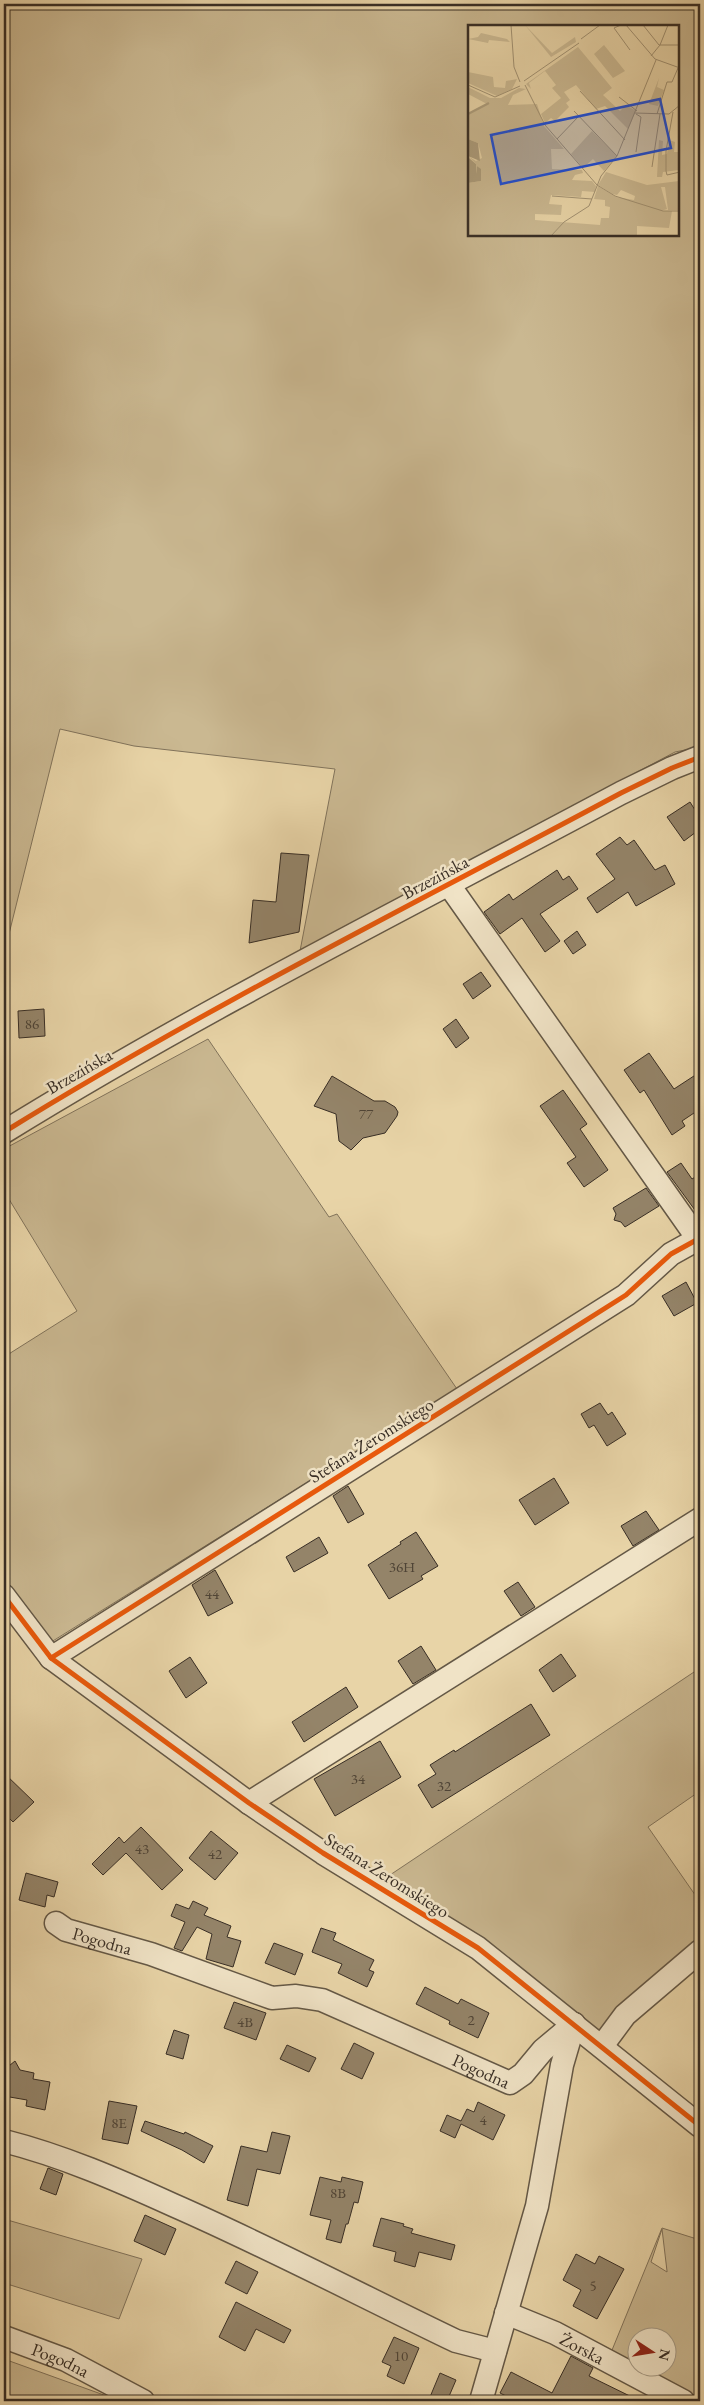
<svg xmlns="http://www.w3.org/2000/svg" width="704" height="2405" viewBox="0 0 704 2405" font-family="'EB Garamond',serif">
<rect width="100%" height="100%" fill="#e8d4a7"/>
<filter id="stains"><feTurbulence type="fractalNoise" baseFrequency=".004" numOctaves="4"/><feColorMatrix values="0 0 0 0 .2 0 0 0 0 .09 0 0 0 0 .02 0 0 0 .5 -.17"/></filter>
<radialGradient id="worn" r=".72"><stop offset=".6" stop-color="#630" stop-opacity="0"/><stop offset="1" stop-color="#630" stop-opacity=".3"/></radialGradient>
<g fill="#cab891" stroke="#81735b" fill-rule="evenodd">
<path d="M4 4H700V747L675 752 300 951 335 769 134 746 60 729 4 954ZM469 26H678V235H469Z"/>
<polygon points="208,1039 329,1217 337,1214 457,1389 48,1644 4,1582 4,1357 77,1311 4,1191 4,1149"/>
<polygon points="700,1668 700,1791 648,1827 700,1902 700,1943 601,2034 381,1881"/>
<polygon points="4,2219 142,2259 119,2319 4,2283"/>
<path d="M662 2228 700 2240V2401H687L610 2355ZM662 2229 667 2271V2272L651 2262ZM636 2338H666V2368H636Z"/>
<polygon points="4,2359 115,2399 114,2401 4,2401"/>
</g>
<g fill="#948469" stroke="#382e25">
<polygon points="690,802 700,818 700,829 684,841 667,817"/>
<polygon points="620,837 627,845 634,840 655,870 665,865 675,884 636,906 628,892 597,913 587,898 615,879 596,854"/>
<polygon points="281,853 309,855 299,932 249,943 253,900 276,902"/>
<polygon points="557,870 563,880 569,876 578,889 540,914 560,941 545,952 522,918 500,934 484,912 509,894 513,900"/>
<polygon points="577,931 586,945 573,954 564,941"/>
<polygon points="481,972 491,986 473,999 463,984"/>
<polygon points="44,1009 45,1036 19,1038 18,1011"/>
<polygon points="456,1019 469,1038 456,1048 443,1029"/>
<polygon points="649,1053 674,1089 700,1072 700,1109 682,1121 685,1126 672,1135 644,1090 640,1093 624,1070"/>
<polygon points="332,1076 374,1101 385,1101 395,1107 398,1112 397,1116 385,1133 363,1138 351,1150 339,1141 336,1114 314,1106"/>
<polygon points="563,1090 587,1124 580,1129 608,1170 584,1187 567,1163 576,1157 540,1106"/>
<polygon points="681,1163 692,1179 700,1174 700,1217 667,1172"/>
<polygon points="646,1188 659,1206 625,1227 621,1222 614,1220 616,1214 613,1208"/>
<polygon points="686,1282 697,1303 674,1316 662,1296"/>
<polygon points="600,1403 608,1415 612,1412 626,1434 607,1446 594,1425 589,1428 581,1414"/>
<polygon points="554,1478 569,1503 535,1525 519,1500"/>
<polygon points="348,1486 364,1514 348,1523 333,1496"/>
<polygon points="646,1511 659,1530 633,1546 621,1526"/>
<polygon points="416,1532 438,1566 421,1576 423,1579 389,1599 368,1565 401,1544 400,1542"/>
<polygon points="319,1537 328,1553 294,1572 286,1557"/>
<polygon points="215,1570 233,1603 208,1616 192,1585"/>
<polygon points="518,1582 535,1607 521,1616 504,1591"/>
<polygon points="421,1646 436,1670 413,1684 398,1661"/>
<polygon points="561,1654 576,1676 553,1692 539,1670"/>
<polygon points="190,1657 207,1683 186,1698 169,1671"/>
<polygon points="346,1687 358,1707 304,1742 292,1722"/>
<polygon points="531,1704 550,1735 432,1808 418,1785 436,1774 430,1765 454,1750 455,1752"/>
<polygon points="380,1741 401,1777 335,1816 314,1779"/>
<polygon points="4,1773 34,1802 13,1822 4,1813"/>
<polygon points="141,1827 183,1870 162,1890 126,1853 103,1875 92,1864 119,1837 124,1843"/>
<polygon points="211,1831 238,1853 215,1880 189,1858"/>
<polygon points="26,1873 58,1882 54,1897 47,1895 45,1907 19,1900"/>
<polygon points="193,1901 208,1908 204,1915 231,1926 227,1937 241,1941 233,1967 206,1959 212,1934 197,1927 182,1951 174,1948 185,1922 171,1916 176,1904 189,1909"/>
<polygon points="321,1928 336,1933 333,1940 374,1960 369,1970 374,1972 367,1987 338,1973 342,1964 312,1952"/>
<polygon points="274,1943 303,1954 295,1975 265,1963"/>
<polygon points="425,1987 458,2004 461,1999 489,2013 478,2038 449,2024 450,2021 416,2004"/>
<polygon points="234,2002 266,2013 256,2040 224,2028"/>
<polygon points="174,2030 189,2035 183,2059 166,2054"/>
<polygon points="354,2043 374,2053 362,2079 341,2069"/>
<polygon points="287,2045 316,2058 309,2072 280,2059"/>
<polygon points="15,2061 20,2070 34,2073 33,2079 50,2082 45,2110 26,2106 27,2100 4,2096 4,2070"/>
<polygon points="109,2101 137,2106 128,2144 102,2139"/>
<polygon points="478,2102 505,2115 493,2140 461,2124 455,2138 440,2131 447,2115 461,2121 467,2109 474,2112"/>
<polygon points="145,2121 184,2134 185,2132 213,2146 204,2163 182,2150 141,2131"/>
<polygon points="272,2132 290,2136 280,2174 257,2169 248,2206 227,2200 241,2146 267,2152"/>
<polygon points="48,2168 63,2174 56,2195 40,2189"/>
<polygon points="320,2177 341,2182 342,2177 363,2182 358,2203 354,2202 348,2224 346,2224 341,2243 326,2239 331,2220 310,2215"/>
<polygon points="145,2215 176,2229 165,2255 134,2241"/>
<polygon points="381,2218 404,2224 403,2226 413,2229 411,2233 455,2245 451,2260 419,2252 415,2267 394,2261 396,2252 373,2246"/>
<polygon points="576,2254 595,2264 599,2256 624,2269 597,2319 573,2306 581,2290 563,2280"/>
<polygon points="236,2261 258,2272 247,2294 225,2283"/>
<polygon points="236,2302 291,2330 284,2343 256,2329 245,2351 219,2337"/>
<polygon points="394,2337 419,2348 404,2384 387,2376 391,2366 382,2362"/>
<polygon points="571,2356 593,2368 589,2376 640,2401 516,2401 500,2393 511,2372 552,2393"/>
<polygon points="440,2373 456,2380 447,2401 439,2401 430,2397"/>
</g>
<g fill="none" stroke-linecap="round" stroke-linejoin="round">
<defs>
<g id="minor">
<polyline points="449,885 698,1239"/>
<path d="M4 1132C203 1009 414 904 621 793L672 768 700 757"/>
<polyline points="4,1596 51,1658 249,1803 323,1853 478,1948 700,2126"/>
<polyline points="51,1658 626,1295 671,1254 700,1238"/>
<polyline points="249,1803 700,1519"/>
<path id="s1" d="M56 1923 66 1930 151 1954 272 1998 296 1996 322 2000 510 2083 523 2074 543 2050 574 2024"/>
<polyline points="602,2046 625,2015 700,1951"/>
<path d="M4 2141C63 2156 118 2180 173 2205 269 2247 362 2296 456 2341L495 2351"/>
<path id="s2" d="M506 2313 555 2333 683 2401"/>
<path id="s3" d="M4 2337 66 2360 143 2401"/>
<polyline points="481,2401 537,2206 562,2065 574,2024"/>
</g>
</defs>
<use href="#minor" stroke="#645846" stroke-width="25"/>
<use href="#minor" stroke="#f0e3c6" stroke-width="22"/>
<defs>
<g id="cycleway">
<path d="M4 1132C203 1009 414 904 621 793L672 768 700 757"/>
<polyline points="4,1596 51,1658 249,1803 323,1853 478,1948 700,2126"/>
<polyline points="51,1658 626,1295 671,1254 700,1238"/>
</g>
</defs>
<use href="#cycleway" stroke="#f0e3c6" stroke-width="8"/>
<use href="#cycleway" stroke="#e8590c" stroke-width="5"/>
</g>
<g text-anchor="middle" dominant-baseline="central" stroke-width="5" stroke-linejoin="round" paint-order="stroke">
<g font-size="15" fill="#4f4436">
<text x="32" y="1023">86</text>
<text x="366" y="1113">77</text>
<text x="402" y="1566">36H</text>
<text x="212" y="1593">44</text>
<text x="358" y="1778">34</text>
<text x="444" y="1785">32</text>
<text x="142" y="1848">43</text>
<text x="215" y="1853">42</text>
<text x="471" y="2019">2</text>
<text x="245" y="2021">4B</text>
<text x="483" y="2119">4</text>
<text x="119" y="2122">8E</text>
<text x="338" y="2192">8B</text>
<text x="593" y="2285">5</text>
<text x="401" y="2355">10</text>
</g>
<g font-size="18" fill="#382e25" stroke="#f0e3c6">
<text transform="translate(435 877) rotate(-28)">Brzezińska</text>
<text transform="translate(79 1071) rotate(-30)">Brzezińska</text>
<text transform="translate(371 1440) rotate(-32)">Stefana Żeromskiego</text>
<text transform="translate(387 1875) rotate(32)">Stefana Żeromskiego</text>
<text stroke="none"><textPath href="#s1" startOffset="50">Pogodna</textPath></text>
<text stroke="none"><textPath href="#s1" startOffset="454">Pogodna</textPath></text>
<text stroke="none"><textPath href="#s2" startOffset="84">Żorska</textPath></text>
<text stroke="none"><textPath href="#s3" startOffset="61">Pogodna</textPath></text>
</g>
</g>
<g transform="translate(468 25)">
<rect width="211" height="211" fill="#e8d4a7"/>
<path d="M57 0 84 28 107 12 108 17 83 32ZM13 8 39 14 42 17 21 15 20 18 0 14 10 12ZM136 20 157 46 145 53 126 29ZM110 22 144 63 135 70 152 86 158 80 168 86 160 104 137 81 128 84 108 60 96 67 102 75 98 78 101 82 87 96 83 93 77 98 73 89 93 73 84 63 88 60 77 46 61 58 63 64 58 59ZM0 47 25 52 26 62 37 63 38 56 49 54 44 64 29 71 0 58ZM191 53 189 62 196 65 190 81 181 79ZM0 62 22 73H33L51 63 58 64 45 70 40 80 69 79 76 101 96 124H83L84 144 114 145 115 148 107 150 104 155 124 156 128 161 127 167 114 166 113 172 83 170 81 179 94 180 93 190 67 189V195L132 200 133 193H141L142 182 137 181V175L126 174 130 161 148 172 166 175 167 171 153 165 149 170 144 169 130 160 138 147 179 160 211 156V185H200L197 162H193L199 184 193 186H204L201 203 169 201V211H0V158L13 156V145L9 141 8 150V139L0 131 8 136 14 133 10 118 0 114V90L19 79 0 69ZM124 106 149 131 136 146 125 134 115 143 103 129ZM191 115 195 116 194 130 199 129 201 115 207 117 206 127H211V145L195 147 194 152H189Z" fill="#cab891"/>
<path d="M0 114 10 118 12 136 0 131ZM1 133 8 139V149L9 141 13 144V156L0 158Z" fill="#ac9c7b"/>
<path fill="none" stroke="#ac9c7b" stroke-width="2.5" d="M0 89 21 78"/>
<path fill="none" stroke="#a29273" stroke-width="1" d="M43 0 46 42 52 57M153 0 146 3 162 25M158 0 187 34 212 43M175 0 191 20H212M113 14 132 0M183 31 192 20 200 0M56 56 111 18M0 60 27 72 52 61M57 60 77 100 129 160 147 171 195 186H212M112 66 157 115M151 72 169 86M106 86 149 131M205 87 198 126V146L199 150 212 147M167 88 201 89 212 80M189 89 199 57H204L210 43M89 114 110 92M168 127 173 92 168 89M184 142 192 89M84 171 124 174M83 211 96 197 121 181 133 151 149 131 188 35"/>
<path fill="#1d4ed8" fill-opacity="0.15" stroke="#1d4ed8" stroke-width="2.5" d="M192 74 203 123 33 159 23 110Z"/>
<rect width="211" height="211" fill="none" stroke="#382e25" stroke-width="2.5"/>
</g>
<rect width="704" height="2405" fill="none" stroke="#e8d4a7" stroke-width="20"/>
<rect x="5" y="5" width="694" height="2395" fill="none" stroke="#382e25" stroke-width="2.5"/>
<rect x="10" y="10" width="684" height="2385" fill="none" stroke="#382e25"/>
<g transform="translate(652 2352) rotate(102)"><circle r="24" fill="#f0e3c6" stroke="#a69b86"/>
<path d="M0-4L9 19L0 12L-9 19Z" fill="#8f2418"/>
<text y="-8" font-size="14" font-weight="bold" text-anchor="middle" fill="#382e25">N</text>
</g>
<rect width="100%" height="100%" filter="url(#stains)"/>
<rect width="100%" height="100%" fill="url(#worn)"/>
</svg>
